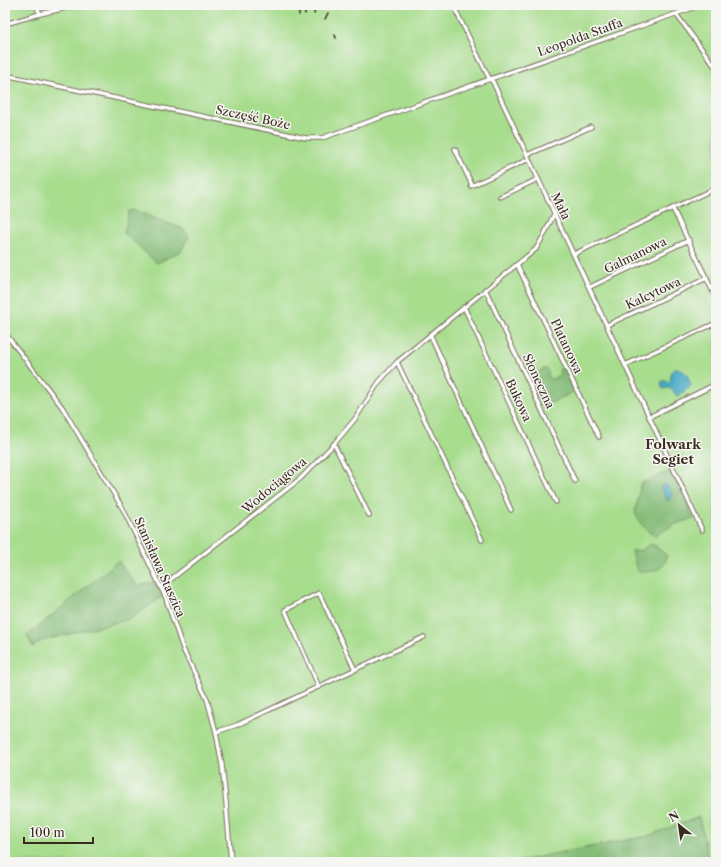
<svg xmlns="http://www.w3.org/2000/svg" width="721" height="867" viewBox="0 0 721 867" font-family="'Libre Caslon Text',serif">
<rect width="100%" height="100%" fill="#f6f6f2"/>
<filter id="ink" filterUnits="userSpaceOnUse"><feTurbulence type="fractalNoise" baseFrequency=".025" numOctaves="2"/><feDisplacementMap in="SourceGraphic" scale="8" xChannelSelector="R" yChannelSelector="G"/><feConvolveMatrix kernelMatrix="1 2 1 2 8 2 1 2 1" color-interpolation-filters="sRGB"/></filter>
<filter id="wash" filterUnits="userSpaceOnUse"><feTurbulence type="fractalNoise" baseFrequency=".012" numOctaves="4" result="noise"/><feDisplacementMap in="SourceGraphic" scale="16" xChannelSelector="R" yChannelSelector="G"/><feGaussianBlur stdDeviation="0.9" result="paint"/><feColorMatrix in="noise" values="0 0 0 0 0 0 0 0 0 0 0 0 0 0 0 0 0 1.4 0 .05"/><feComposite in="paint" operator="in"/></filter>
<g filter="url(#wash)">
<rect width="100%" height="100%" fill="#ece8d0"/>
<rect fill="#a7dd8d" stroke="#718456" x="5" y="5" width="711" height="857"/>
<g fill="#85bc78" stroke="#60734b">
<polygon points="134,210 183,229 189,236 181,251 157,263 124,233 129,211"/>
<polygon points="563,367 575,391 543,407 528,377 546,368 548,372 549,378 552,379 558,376 560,373 559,370"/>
<path d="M671 470 694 519C677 521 669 528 655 536 647 532 638 521 635 512L640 489V484Z"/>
<path d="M650 544 656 546C659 550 664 552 667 556 666 570 649 574 637 571L632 551 642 550Z"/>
<polygon points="118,561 138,586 154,582 162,597 130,619 41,641 33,647 27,636"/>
<polygon points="699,817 709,862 517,862 547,855 648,836"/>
</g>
<g fill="#47aac7" stroke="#416a72">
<path d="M675 368C685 368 689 378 691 386L681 394 677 396C671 391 673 386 663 389L661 385 662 381H666L668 382 671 380 670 373Z"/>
<polygon points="663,485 667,485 672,494 668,501 661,488"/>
</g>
</g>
<g filter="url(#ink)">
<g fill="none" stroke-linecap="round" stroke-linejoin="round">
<defs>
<g id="street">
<polyline points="36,5 40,14"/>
<polyline points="453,5 489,78 493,82 702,530"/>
<polyline points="676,14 716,68"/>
<polyline points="5,24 40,14 79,5"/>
<polyline points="5,75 306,138 322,138 701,5"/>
<polyline points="455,149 472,185"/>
<polyline points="527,155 591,127"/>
<polyline points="471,186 529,159"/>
<polyline points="500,197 538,179"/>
<polyline points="673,209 716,298"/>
<polyline points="574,254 716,188"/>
<polyline points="517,264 599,437"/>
<polyline points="590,287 689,240"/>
<polyline points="485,289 575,481"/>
<polyline points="464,307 556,502"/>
<polyline points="607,325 707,278"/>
<polyline points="5,333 62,407 123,509 165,596 183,649 207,699 216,732 222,765 226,802 231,862"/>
<polyline points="430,334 511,510"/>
<polyline points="397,362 482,540"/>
<polyline points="625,365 716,323"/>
<polyline points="649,417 716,384"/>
<polyline points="334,444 369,515"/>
<polyline points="161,587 301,478 334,444 355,419 379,382 397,362 536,249 544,235 554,214"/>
<polyline points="319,687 285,610 319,593 355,670"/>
<polyline points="216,732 237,725 424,637"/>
</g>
</defs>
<use href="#street" stroke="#796c5c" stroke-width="5.5"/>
<use href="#street" stroke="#fff" stroke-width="3.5"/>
<g stroke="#3b2a1e" stroke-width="1.5">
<polyline points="299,9 299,15"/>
<polyline points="305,14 306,5"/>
<polyline points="314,14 316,6"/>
<polyline points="325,19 328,13"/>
<polyline points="335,35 336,38"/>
</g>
</g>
</g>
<g text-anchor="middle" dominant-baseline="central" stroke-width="3" stroke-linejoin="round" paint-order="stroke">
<g font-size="12" fill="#3b2a1e" stroke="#f6f6f2">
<text transform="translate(580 37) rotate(-20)">Leopolda Staffa</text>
<text transform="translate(253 117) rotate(12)">Szczęść Boże</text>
<text transform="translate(561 206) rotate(64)">Mała</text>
<text transform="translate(635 255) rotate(-26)">Galmanowa</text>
<text transform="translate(653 293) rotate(-25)">Kalcytowa</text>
<text transform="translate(567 346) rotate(65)">Platanowa</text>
<text transform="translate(539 381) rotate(65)">Słoneczna</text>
<text transform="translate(519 400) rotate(65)">Bukowa</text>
<text transform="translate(274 485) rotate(-40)">Wodociągowa</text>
<text transform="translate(160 567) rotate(66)">Stanisława Staszica</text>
</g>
<g font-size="13" font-weight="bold" fill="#3b2a1e" stroke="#f6f6f2">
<text x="673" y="444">Folwark<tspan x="673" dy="15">Segiet</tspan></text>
</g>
</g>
<rect width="721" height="867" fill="none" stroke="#f6f6f2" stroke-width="20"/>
<g transform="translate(679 825) rotate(330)" stroke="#f6f6f2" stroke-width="3" paint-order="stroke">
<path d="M0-3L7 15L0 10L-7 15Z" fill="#3b2a1e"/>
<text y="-6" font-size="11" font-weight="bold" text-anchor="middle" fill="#3b2a1e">N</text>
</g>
<path d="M24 837v6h69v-6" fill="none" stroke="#3b2a1e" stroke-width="2"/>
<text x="30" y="837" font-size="12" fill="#3b2a1e" stroke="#f6f6f2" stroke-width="3" paint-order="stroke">100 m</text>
</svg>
